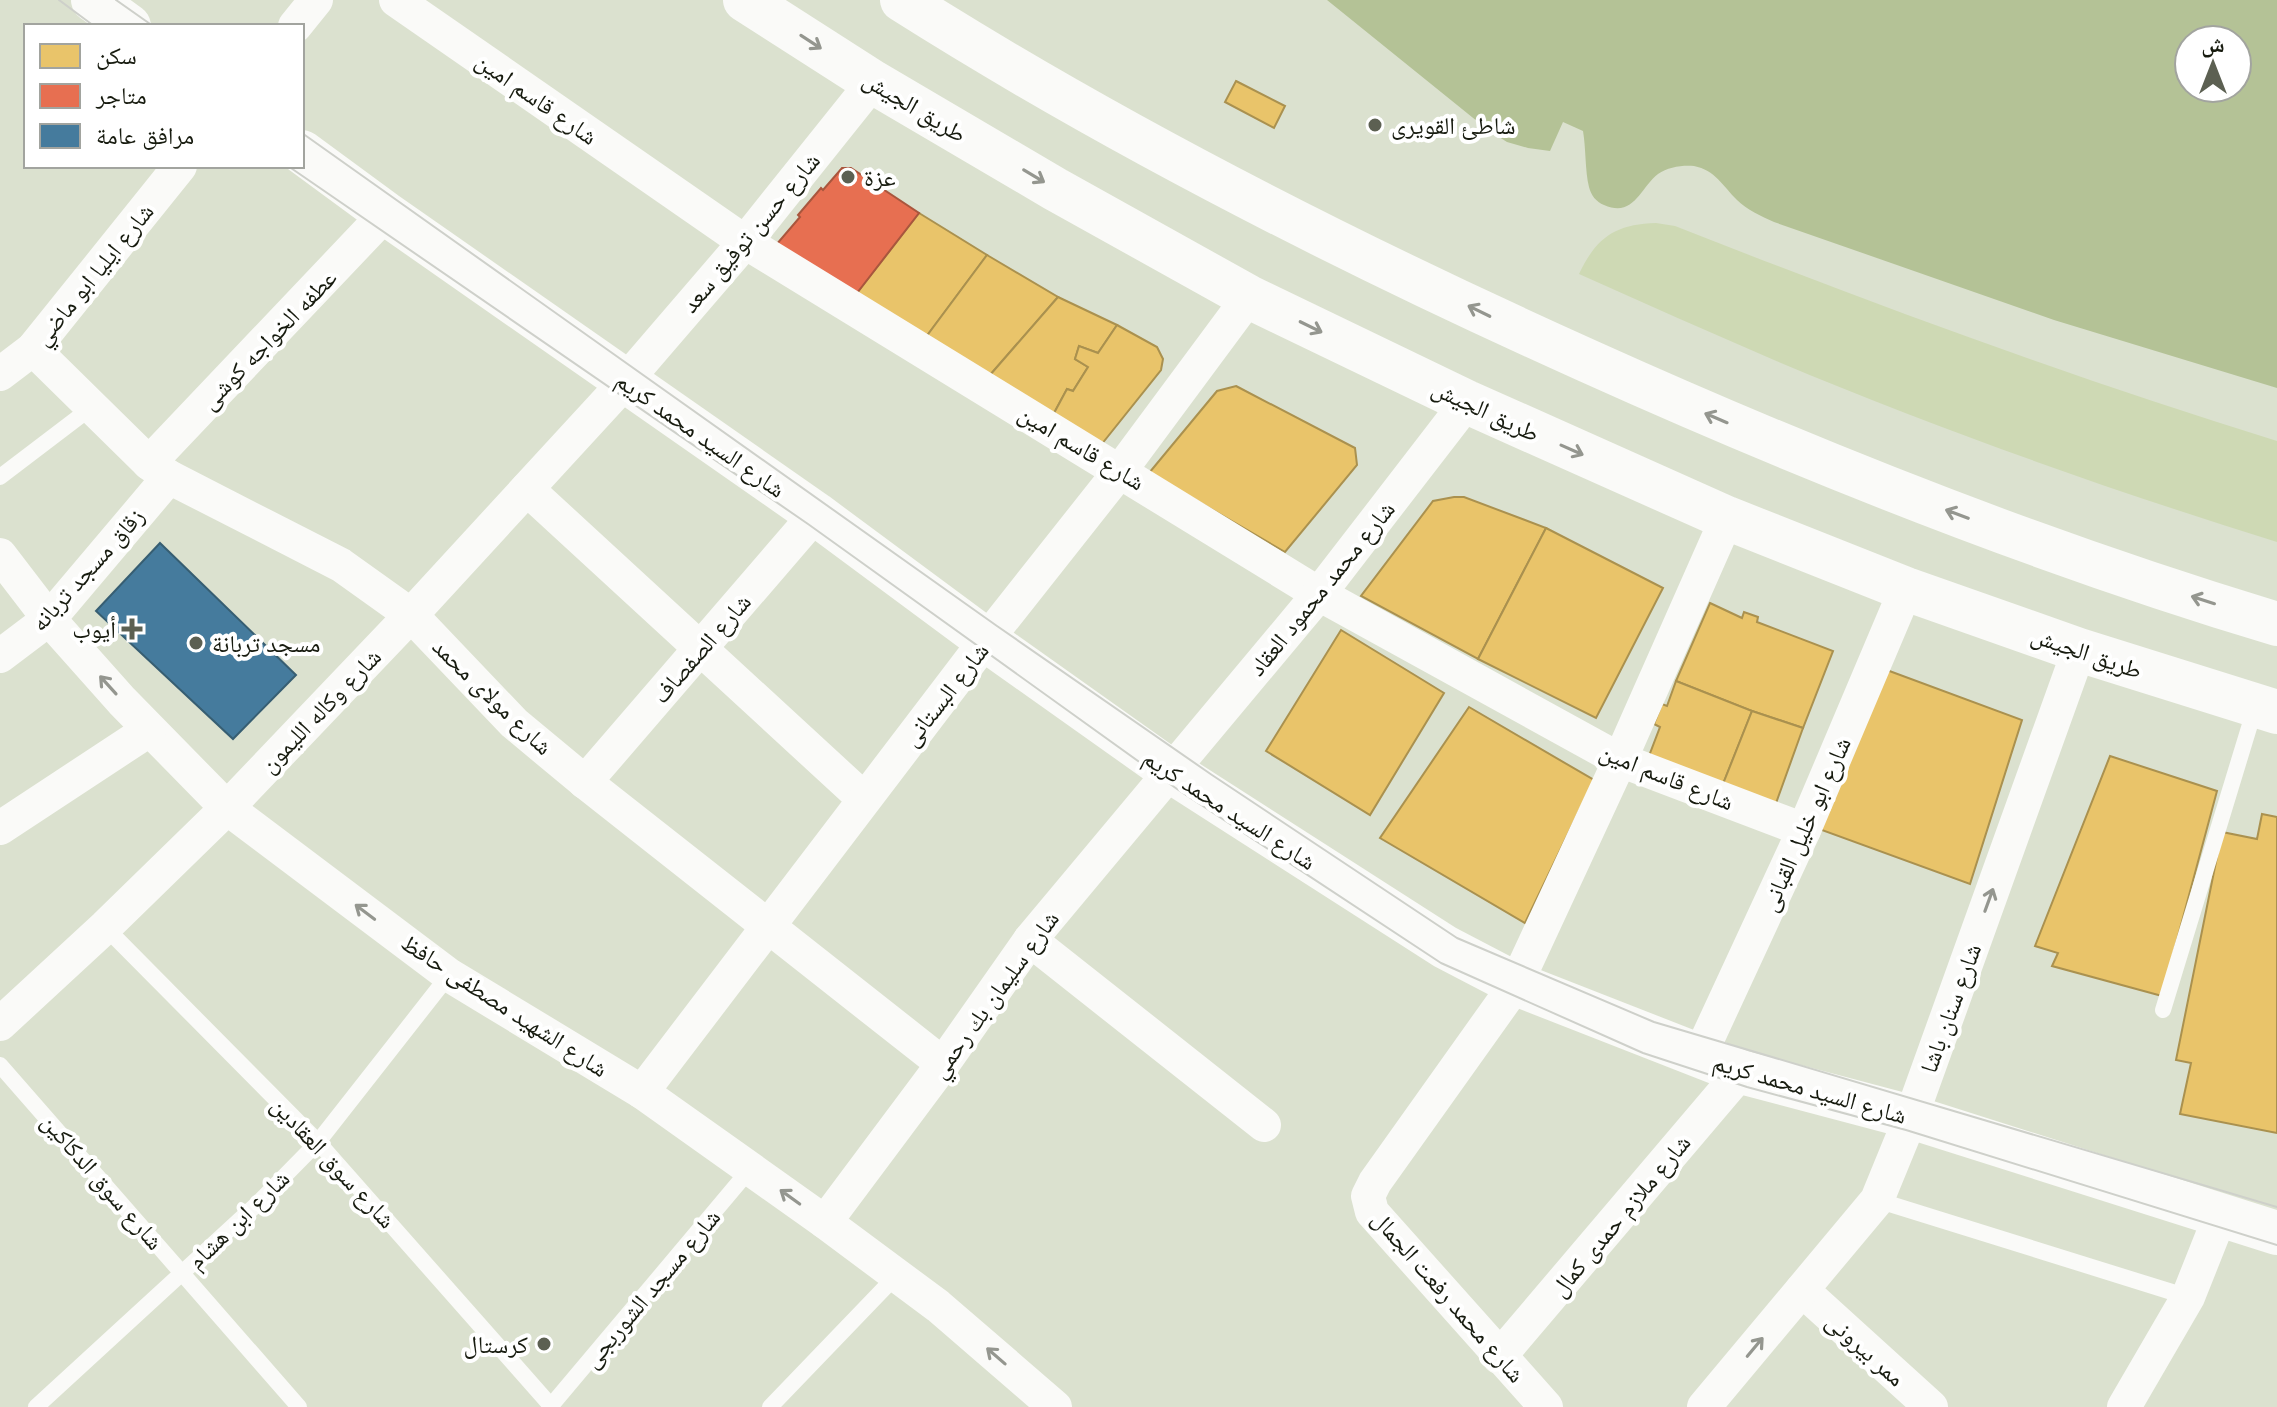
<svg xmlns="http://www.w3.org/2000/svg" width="2277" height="1407" viewBox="0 0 2277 1407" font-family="Mulish,'Noto Naskh Arabic',sans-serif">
<rect width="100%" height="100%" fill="#dbe1cf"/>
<path fill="#ced9b4" d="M1656 223 1675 226C1873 304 2073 378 2277 441V542C2107 489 1938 429 1774 360 1709 332 1644 303 1579 274 1596 238 1615 224 1656 223Z"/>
<path fill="#b4c296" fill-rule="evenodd" d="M1327 0H2277V388L2054 320 1774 222C1761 216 1747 210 1737 200 1723 186 1715 170 1694 166 1682 165 1668 167 1658 174 1640 188 1634 218 1604 205 1596 202 1591 195 1589 187 1585 171 1586 148 1583 131L1563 122 1550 151 1528 148 1507 142 1488 130ZM2189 40H2237V88H2189Z"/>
<g fill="#e9c46a" stroke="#aa914f" stroke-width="2">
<polygon points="1236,81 1285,106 1274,128 1225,102"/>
<polygon points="919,213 987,255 926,337 857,293"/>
<polygon points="987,255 1058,297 990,375 926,337"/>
<polygon points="1058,297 1117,325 1098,353 1079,346 1075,359 1088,367 1073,391 1067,389 1053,415 990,375"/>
<polygon points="1117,325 1157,347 1163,359 1161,370 1101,445 1053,415 1067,389 1073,391 1088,367 1075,359 1079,346 1098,353"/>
<polygon points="1236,386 1355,448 1357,465 1285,552 1149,473 1217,391"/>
<polygon points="1454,497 1464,497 1546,528 1478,659 1361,596 1433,501"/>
<polygon points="1546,528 1663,588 1596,718 1478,659"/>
<polygon points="1710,603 1742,618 1744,612 1758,617 1757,622 1833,651 1803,728 1752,711 1676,681"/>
<polygon points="1341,630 1444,693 1370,815 1266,751"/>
<polygon points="1884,669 2022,720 1970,884 1819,829"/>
<polygon points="1676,681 1752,711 1723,784 1649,756 1660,727 1654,724 1662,704 1667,706"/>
<polygon points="1469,707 1594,780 1525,923 1380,838"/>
<polygon points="1752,711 1803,728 1775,806 1723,784"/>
<polygon points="2110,756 2217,791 2162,996 2052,966 2058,953 2035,946"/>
<polygon points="2262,814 2277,817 2277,1133 2180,1114 2191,1063 2176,1060 2222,832 2257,839"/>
</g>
<polygon fill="#e76f51" stroke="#a9563d" stroke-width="2" points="842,168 851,168 919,213 857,293 776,245 800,217 798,215 821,188 823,190"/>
<polygon fill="#457b9d" stroke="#375e72" stroke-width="2" points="160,543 296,675 233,739 96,611"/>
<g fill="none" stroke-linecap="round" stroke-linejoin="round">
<g stroke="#fafaf8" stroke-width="16">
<polyline points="0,477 92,407"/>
<polyline points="105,927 318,1142 552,1407"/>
<polyline points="2163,1010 2255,708"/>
<polyline points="0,1065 299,1407"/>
<polyline points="1877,1200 2188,1297"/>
<polyline points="36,1407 256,1205 318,1142 449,975"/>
<polyline points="550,1407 751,1168"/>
<polyline points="770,1407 897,1275"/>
</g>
<g stroke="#fafaf8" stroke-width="34">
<polyline points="396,0 745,242 1319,594 1620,760 1804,830"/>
<polyline points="295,26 316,0"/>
<polyline points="33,349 149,463 169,477 341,565 411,615 514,723 585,782 943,1064"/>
<polyline points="0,374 33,349 180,166"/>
<polyline points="149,463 374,226 385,213"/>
<polyline points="527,489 864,799"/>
<polyline points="0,555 49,619 122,701 227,808 449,975 642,1092 825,1222 938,1306 1055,1407"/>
<polyline points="0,656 49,619 169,477"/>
<polyline points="585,782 816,514"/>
<polyline points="0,828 149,730"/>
<polyline points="1030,940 1264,1125"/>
<polyline points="0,1024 105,927 227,808 411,615 616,392 745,242 873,82"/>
<polyline points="1699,1057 1804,830 1906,589"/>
<polyline points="642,1092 980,648 1120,471 1249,297"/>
<polyline points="825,1222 943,1064 1030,940 1319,594 1467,402"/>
<polyline points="1802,1290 1931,1407"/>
<polyline points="1499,1357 1741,1072"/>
<polyline points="1546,1407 1372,1212 1368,1196 1375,1182 1516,984 1620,760 1727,518"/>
<polyline points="1704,1407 1877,1200 1911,1117 2079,650"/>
<polyline points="2124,1407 2188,1297 2221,1214"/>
</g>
<g stroke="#fafaf8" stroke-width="44">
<polyline points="93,0 129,26"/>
<polyline points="302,152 385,213 816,514 986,640 1172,772 1445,947 1516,984 1741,1072 1911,1117 2277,1233"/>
</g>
<g stroke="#fafaf8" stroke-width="44">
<polyline points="745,0 873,82 1055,189 1249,297 1467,402 1727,518 1906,589 2079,650 2277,712"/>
<path d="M902 0C1120 138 1352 255 1588 361 1812 462 2041 553 2277 624"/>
</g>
<g stroke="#ced0ca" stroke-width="2">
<polyline points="59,0 94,26"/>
<polyline points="116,0 153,26"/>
<polyline points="302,133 997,626 1212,775 1457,938 1654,1022 2277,1207"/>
<polyline points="288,166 808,524 1177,789 1441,963 1643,1053 1747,1087 1906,1130 2277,1245"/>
</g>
</g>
<defs><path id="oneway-shaft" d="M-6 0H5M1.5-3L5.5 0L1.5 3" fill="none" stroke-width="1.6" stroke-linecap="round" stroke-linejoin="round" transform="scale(2)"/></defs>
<g stroke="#94968f">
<use href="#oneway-shaft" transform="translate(811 42) rotate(33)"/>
<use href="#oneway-shaft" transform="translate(1034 176) rotate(31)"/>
<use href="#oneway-shaft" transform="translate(1479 311) rotate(-154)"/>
<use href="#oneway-shaft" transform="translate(1311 327) rotate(26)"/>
<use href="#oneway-shaft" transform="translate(1716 418) rotate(-157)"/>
<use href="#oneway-shaft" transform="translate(1572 450) rotate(24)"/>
<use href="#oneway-shaft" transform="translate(1957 514) rotate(-159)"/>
<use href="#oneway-shaft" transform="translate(2203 600) rotate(-162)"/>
<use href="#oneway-shaft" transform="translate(108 685) rotate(-132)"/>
<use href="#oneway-shaft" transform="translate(1989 900) rotate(-70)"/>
<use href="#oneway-shaft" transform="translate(365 912) rotate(-143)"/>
<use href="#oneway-shaft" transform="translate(790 1197) rotate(-144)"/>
<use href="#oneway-shaft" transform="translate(1755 1347) rotate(-50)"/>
<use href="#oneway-shaft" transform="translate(996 1356) rotate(-139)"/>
</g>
<g fill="#5c6052" stroke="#fff" stroke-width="3">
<circle cx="1375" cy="125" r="8"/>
<circle cx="848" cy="177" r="8"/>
<path d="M128 617h8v8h8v8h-8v8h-8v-8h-8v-8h8z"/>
<circle cx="196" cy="643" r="8"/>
<circle cx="544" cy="1344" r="8"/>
</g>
<g text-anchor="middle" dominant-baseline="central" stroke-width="8" stroke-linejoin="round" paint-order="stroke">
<g font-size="24" fill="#171b0f" stroke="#fff">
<text transform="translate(537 98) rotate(35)">شارع قاسم امين</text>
<text transform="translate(915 106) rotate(31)">طريق الجيش</text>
<text transform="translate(750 232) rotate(-50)">شارع حسن توفيق سعد</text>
<text transform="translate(93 274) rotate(-51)">شارع ايليا ابو ماضي</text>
<text transform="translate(268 339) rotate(-46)">عطفه الخواجه كوشى</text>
<text transform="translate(1486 410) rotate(25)">طريق الجيش</text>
<text transform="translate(701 434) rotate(35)">شارع السيد محمد كريم</text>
<text transform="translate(1082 447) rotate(31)">شارع قاسم امين</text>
<text transform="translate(87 569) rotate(-48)">زقاق مسجد تربانه</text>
<text transform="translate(1321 588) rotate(-51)">شارع محمد محمود العقاد</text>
<text transform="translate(701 648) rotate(-49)">شارع الصفصاف</text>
<text transform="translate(2087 652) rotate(19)">طريق الجيش</text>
<text transform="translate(945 694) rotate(-52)">شارع البستانى</text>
<text transform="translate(493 696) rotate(44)">شارع مولاى محمد</text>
<text transform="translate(320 710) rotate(-46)">شارع وكاله الليمون</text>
<text transform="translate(1667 776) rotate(22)">شارع قاسم امين</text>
<text transform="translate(1230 809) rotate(33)">شارع السيد محمد كريم</text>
<text transform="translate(1805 824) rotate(-66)">شارع ابو خليل القبانى</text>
<text transform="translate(994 994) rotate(-54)">شارع سليمان بك رحمي</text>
<text transform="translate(505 1005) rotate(33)">شارع الشهيد مصطفى حافظ</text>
<text transform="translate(1950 1008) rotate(-70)">شارع سنان باشا</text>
<text transform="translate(1810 1088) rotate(16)">شارع السيد محمد كريم</text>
<text transform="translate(334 1162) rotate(47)">شارع سوق العقادين</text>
<text transform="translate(103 1181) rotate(49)">شارع سوق الدكاكين</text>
<text transform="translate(1620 1215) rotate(-50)">شارع ملازم حمدى كمال</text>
<text transform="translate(238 1219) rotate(-44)">شارع ابن هشام</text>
<text transform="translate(651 1288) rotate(-50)">شارع مسجد الشوربجى</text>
<text transform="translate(1449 1296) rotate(49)">شارع محمد رفعت الجمال</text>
<text transform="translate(1866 1349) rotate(42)">ممر بيرونى</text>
</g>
<g font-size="24" fill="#171b0f" stroke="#fff" text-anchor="start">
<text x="1391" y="125">شاطئ القويرى</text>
<text x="864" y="177">عزة</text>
<text x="116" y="629" text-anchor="end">أيوب</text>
<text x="212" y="643">مسجد تربانة</text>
<text x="528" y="1344" text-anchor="end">كرستال</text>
</g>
</g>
<rect x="24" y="24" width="280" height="144" fill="#ffffff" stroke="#a2a49f" stroke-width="2"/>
<rect x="40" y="44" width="40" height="24" fill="#e9c46a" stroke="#a2a49f" stroke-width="2"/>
<text x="96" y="64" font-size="24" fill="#171b0f">سكن</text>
<rect x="40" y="84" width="40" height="24" fill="#e76f51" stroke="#a2a49f" stroke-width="2"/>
<text x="96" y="104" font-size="24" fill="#171b0f">متاجر</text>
<rect x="40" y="124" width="40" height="24" fill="#457b9d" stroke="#a2a49f" stroke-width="2"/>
<text x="96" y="144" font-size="24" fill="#171b0f">مرافق عامة</text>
<g transform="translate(2213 64)"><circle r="38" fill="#ffffff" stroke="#a2a49f" stroke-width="2"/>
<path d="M0-6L14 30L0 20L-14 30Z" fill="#5c6052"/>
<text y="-12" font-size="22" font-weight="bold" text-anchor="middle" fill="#171b0f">ش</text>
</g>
</svg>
